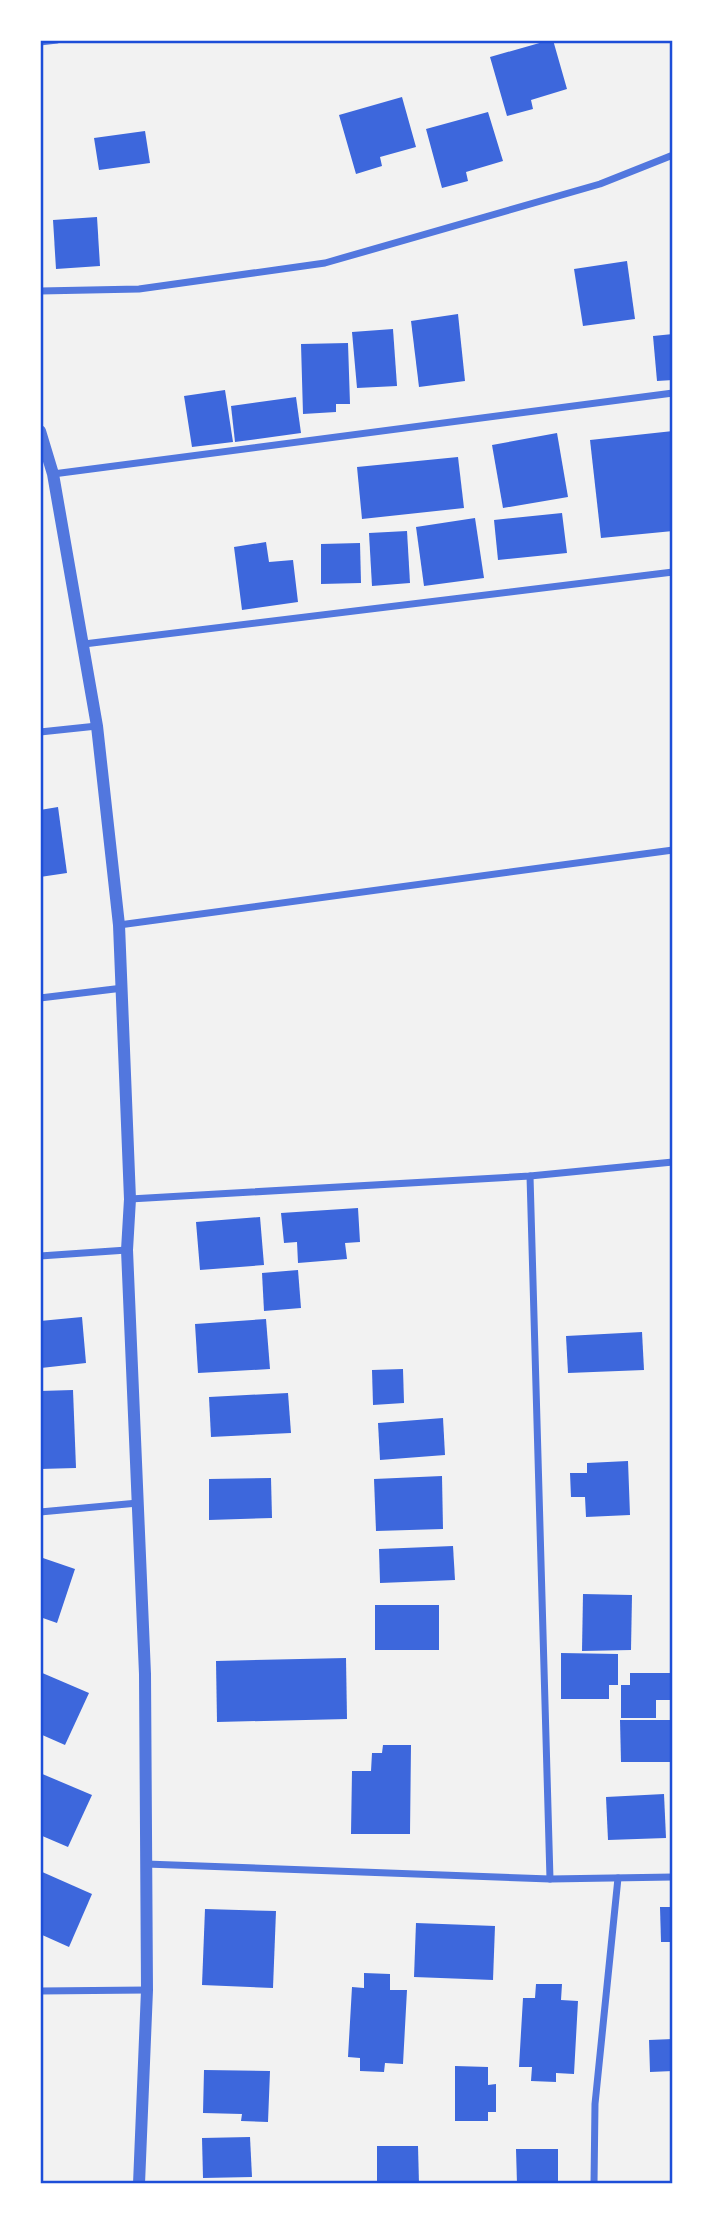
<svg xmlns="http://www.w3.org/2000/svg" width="713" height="2224" viewBox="0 0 713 2224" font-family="Poppins,sans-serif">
<rect width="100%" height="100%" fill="#f2f2f2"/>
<g fill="#3d67dc">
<polygon points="550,40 553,40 567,89 531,100 533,109 507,116 490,57"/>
<polygon points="402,97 416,147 380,157 382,166 356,174 339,115"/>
<polygon points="488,112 503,161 466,172 468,181 442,188 426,129"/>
<polygon points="145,131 150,163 99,170 94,138"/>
<polygon points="97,217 100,266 56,269 53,220"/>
<polygon points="627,261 635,319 583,326 574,269"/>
<polygon points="458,314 465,381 419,387 411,321"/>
<polygon points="393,329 397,386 357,388 352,332"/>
<polygon points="673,334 673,380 657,381 653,336"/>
<polygon points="348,343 350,404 336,404 336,412 303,414 301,344"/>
<polygon points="225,390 233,442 192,447 184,396"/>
<polygon points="296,397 301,433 235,442 231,406"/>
<polygon points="673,431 673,531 601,538 590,440"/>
<polygon points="557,433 568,497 503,508 492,445"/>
<polygon points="458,457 464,508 362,519 357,467"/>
<polygon points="562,513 567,553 498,560 494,520"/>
<polygon points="475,518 484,578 424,586 416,527"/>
<polygon points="407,531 410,583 372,586 369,533"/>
<polygon points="266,542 269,562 293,560 298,602 242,610 234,547"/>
<polygon points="360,543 361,583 321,584 321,544"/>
<polygon points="58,807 67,873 40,877 40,810"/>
<polygon points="358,1208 360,1242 345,1243 347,1259 298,1263 297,1242 284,1243 281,1213"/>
<polygon points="260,1217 264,1265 200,1270 196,1222"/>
<polygon points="298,1270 301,1308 264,1311 262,1273"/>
<polygon points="82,1317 86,1363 41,1368 40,1321"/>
<polygon points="266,1319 270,1369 198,1373 195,1324"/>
<polygon points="642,1332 644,1370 568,1373 566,1336"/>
<polygon points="403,1369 404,1403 373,1405 372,1370"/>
<polygon points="73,1390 76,1468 40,1469 40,1391"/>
<polygon points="288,1393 291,1433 211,1437 209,1397"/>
<polygon points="443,1418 445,1455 380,1460 378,1423"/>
<polygon points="628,1461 630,1515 586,1517 585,1497 571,1497 570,1473 587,1473 587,1463"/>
<polygon points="442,1476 443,1529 376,1531 374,1479"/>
<polygon points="271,1478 272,1518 209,1520 209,1479"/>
<polygon points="453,1546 455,1580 380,1583 379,1549"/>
<polygon points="40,1557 75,1569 57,1623 40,1617"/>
<polygon points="583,1594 632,1595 631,1650 582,1651"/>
<rect x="375" y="1605" width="64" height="45"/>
<polygon points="561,1653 618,1654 618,1685 609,1685 609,1699 561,1699"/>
<polygon points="346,1658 347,1719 217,1722 216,1661"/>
<polygon points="40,1672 89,1693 65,1745 40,1734"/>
<polygon points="630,1673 673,1673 673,1700 656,1700 656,1718 621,1718 621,1685 630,1685"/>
<polygon points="620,1720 673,1720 673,1762 621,1762"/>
<polygon points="383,1745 411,1745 410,1834 351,1834 352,1771 371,1771 372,1753 382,1753"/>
<polygon points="40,1773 92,1795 68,1847 40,1835"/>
<polygon points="664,1794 666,1838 608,1840 606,1797"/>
<polygon points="40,1871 92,1894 69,1947 40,1934"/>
<polygon points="660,1907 673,1907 673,1942 661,1942"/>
<polygon points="205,1909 276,1911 273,1988 202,1985"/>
<polygon points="416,1923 495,1926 493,1980 414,1977"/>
<polygon points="364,1973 390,1974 390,1990 407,1990 403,2064 385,2063 384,2072 360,2071 360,2058 348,2057 352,1987 364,1988"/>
<polygon points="536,1984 562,1984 561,2000 578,2001 574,2074 556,2073 556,2082 531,2081 532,2067 519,2067 523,1998 535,1998"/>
<polygon points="673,2039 673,2071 650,2072 649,2040"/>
<polygon points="455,2066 488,2067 488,2085 496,2084 496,2112 488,2112 488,2121 455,2121"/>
<polygon points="204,2070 270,2071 268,2122 241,2121 242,2114 203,2113"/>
<polygon points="250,2137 252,2177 203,2178 202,2138"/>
<polygon points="377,2146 418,2146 419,2184 377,2184"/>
<polygon points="516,2149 558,2149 558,2184 517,2184"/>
</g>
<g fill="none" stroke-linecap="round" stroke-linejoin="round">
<g stroke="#5277de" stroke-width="7">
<polyline points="40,42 57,40"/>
<polyline points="40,291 139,289 325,263 600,184 673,155"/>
<polyline points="53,474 673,393"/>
<polyline points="84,644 673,572"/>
<polyline points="40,732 97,726"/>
<polyline points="119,925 673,850"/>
<polyline points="40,998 123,988"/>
<polyline points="530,1176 550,1879"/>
<polyline points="130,1199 530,1176 673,1162"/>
<polyline points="40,1256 127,1250"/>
<polyline points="40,1512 138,1503"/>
<polyline points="146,1864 550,1879 673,1877"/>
<polyline points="40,1991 147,1990"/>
<polyline points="594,2184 595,2104 618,1878"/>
</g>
<polyline stroke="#5277de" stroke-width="12" points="40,431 53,474 97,726 119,925 130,1199 127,1250 145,1674 147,1990 139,2184"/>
</g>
<rect width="713" height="2224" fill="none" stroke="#ffffff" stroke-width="84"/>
<rect x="42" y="42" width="629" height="2140" fill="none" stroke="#1d4ed8" stroke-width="2.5"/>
</svg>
